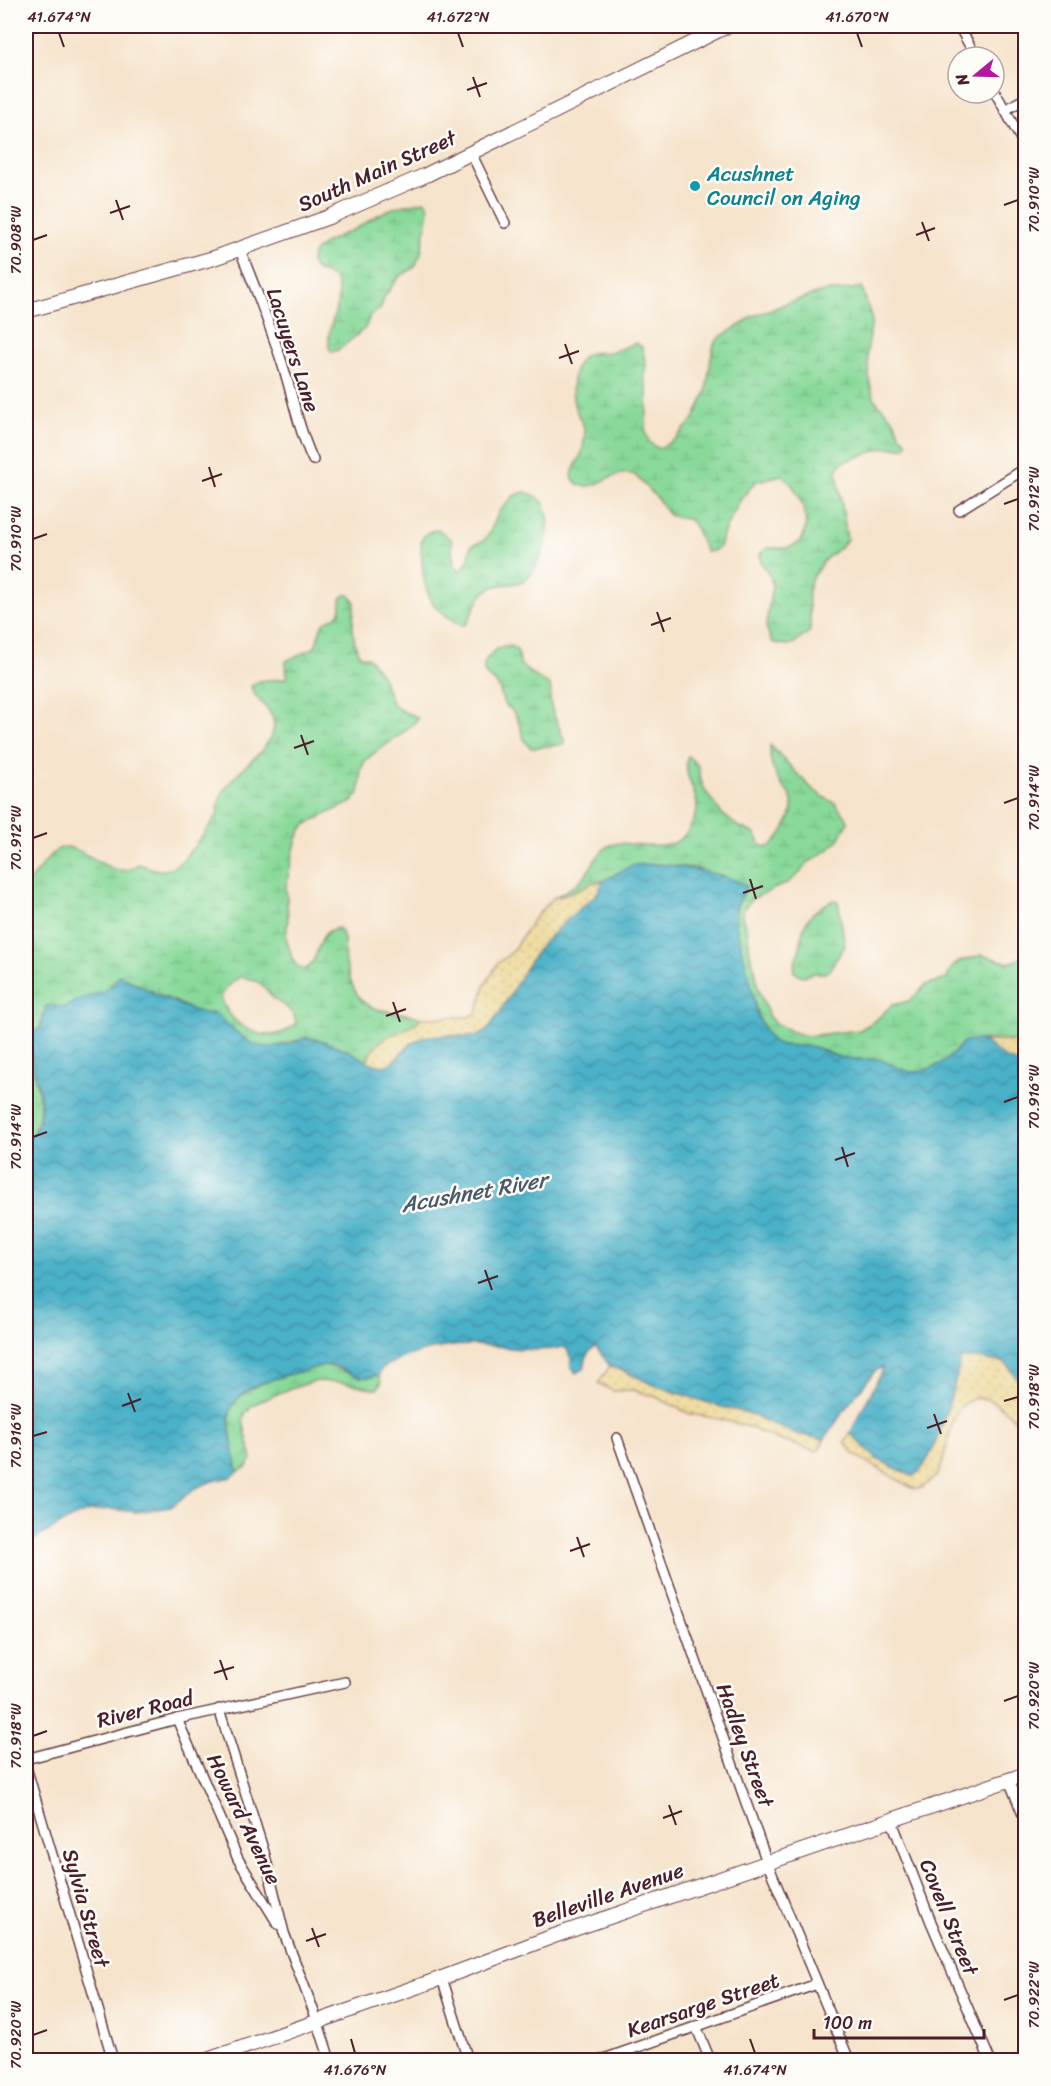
<svg xmlns="http://www.w3.org/2000/svg" width="1051" height="2086" viewBox="0 0 1051 2086" font-family="Sriracha,sans-serif">
<defs>
<pattern id="wetland-marsh" width="20" height="14" patternUnits="userSpaceOnUse" patternTransform="scale(1.5)"><rect width="20" height="14" fill="#88d99a"/><path d="M1 5h8M5 5V1M11 12h8M15 12V8" fill="none" stroke="#77ba85"/></pattern>
<pattern id="sand-dots" width="8" height="8" patternUnits="userSpaceOnUse" patternTransform="scale(1.5)"><rect width="8" height="8" fill="#eeda9e"/><path d="M2 2h.1M6 6h.1" fill="none" stroke="#cebb88" stroke-width="1.8" stroke-linecap="round"/></pattern>
<pattern id="water-waves" width="16" height="10" patternUnits="userSpaceOnUse" patternTransform="scale(1.5)"><rect width="16" height="10" fill="#49b1c8"/><path d="M0 5q4-4 8 0t8 0" fill="none" stroke="#3f8fa3"/></pattern>
</defs>
<rect width="100%" height="100%" fill="#fdfcf7"/>
<filter id="ink" filterUnits="userSpaceOnUse"><feTurbulence type="fractalNoise" baseFrequency=".0167" numOctaves="2"/><feDisplacementMap in="SourceGraphic" scale="12" xChannelSelector="R" yChannelSelector="G"/><feConvolveMatrix kernelMatrix="1 2 1 2 8 2 1 2 1" color-interpolation-filters="sRGB"/></filter>
<filter id="wash" filterUnits="userSpaceOnUse"><feTurbulence type="fractalNoise" baseFrequency=".008" numOctaves="4" result="noise"/><feDisplacementMap in="SourceGraphic" scale="24" xChannelSelector="R" yChannelSelector="G"/><feGaussianBlur stdDeviation="1.35" result="paint"/><feColorMatrix in="noise" values="0 0 0 0 0 0 0 0 0 0 0 0 0 0 0 0 0 1.4 0 .05"/><feComposite in="paint" operator="in"/></filter>
<g filter="url(#wash)">
<rect width="100%" height="100%" fill="#f6e3cb"/>
<g fill="url(#wetland-marsh)" stroke="#697c62" stroke-width="1.5" fill-rule="evenodd">
<path d="M424 201 428 204 429 210 421 253 415 267 399 277 384 297 381 308 370 316 365 328 340 349 332 352 330 351C325 332 336 318 338 298 339 292 337 285 335 279 329 274 315 273 312 265 304 248 344 234 355 229 366 223 376 215 388 210 400 205 412 205 424 201Z"/>
<path d="M862 287 872 321 867 352 870 384 875 400 894 420 900 435 907 442 905 447 883 448 843 462 838 467 837 474 847 539C842 549 830 553 823 562 819 568 812 577 810 583 805 598 812 615 810 631 794 644 793 648 772 642L766 627 772 584 769 574 761 562 760 554 767 548C777 548 791 550 799 542 815 524 799 487 782 475L756 481 741 499 725 529 719 547 713 551 706 552 693 523 690 520 669 515 658 499 634 474C630 474 625 473 621 474 606 476 593 492 578 484 564 475 580 462 582 452 584 446 584 439 585 433 585 425 580 420 577 412 570 398 570 367 584 356 592 350 601 354 610 352 619 350 628 346 636 343L642 347 646 366 644 376 647 390V411L645 430 649 442 657 448H661L676 438 694 419 706 392 711 358 714 344 720 337 744 323 751 317 785 304 826 291H839Z"/>
<path d="M524 492C565 498 546 557 528 577 518 588 497 580 485 592 476 601 473 613 466 624L461 625C430 609 424 595 422 560 421 552 420 544 423 537L429 532 438 529 452 540V554L456 568 462 570 469 558 471 546 483 541 488 536 499 512 514 496Z"/>
<path d="M348 594 355 602C352 624 351 634 359 655L369 658 382 676 392 703 400 710 417 717V720L404 732 373 754 365 761 360 771 361 778 359 793 352 802 310 822 302 828 296 841 286 886 288 918 286 938 293 961 298 967 304 970C320 962 315 940 329 931 332 929 336 929 339 928 348 942 342 946 345 959 348 976 354 1000 371 1007 387 1014 406 1011 421 1018 410 1032 386 1033 374 1048 371 1051 369 1058 367 1062L346 1050 316 1039 306 1038 270 1048 253 1045 233 1031 221 1019 193 1011 173 1000 160 996 151 990 114 983 102 992 78 1000 66 1007 46 1006 31 1057 40 1100 39 1120 26 1144V885C35 875 46 858 57 850 75 837 104 874 126 870 130 869 135 866 139 864 152 869 166 875 178 864 186 858 214 822 218 813 219 808 218 803 220 799 222 793 228 785 232 780 245 763 271 750 274 726 275 710 255 701 251 687 260 676 275 682 287 678L286 661 314 648C319 641 318 631 323 624 327 619 337 618 340 612 342 608 340 602 342 597ZM240 977C247 978 253 979 259 983 265 987 268 993 273 998 282 1005 295 1010 296 1023 272 1050 228 1027 221 997L227 987Z"/>
<path d="M503 646C517 645 519 651 520 664 529 675 540 678 550 686 552 693 549 699 551 706 554 720 562 730 565 744L532 748C518 742 525 716 504 704 502 697 500 687 495 682 493 679 489 679 487 676 477 663 492 651 503 646Z"/>
<path d="M770 745C791 764 808 792 835 803 839 811 846 813 848 822L840 838 829 849 806 864 800 873 787 883 751 899 743 910 742 917 748 934 750 954 756 973 757 984 769 1017 775 1023 790 1031 807 1036 860 1030 876 1020 892 1005 909 1001 926 985 947 979 951 969 958 962 982 955 1009 963 1025 956V1042C1005 1041 982 1037 963 1042 952 1058 934 1071 914 1072 903 1073 891 1062 880 1060 868 1058 855 1060 843 1058 833 1056 823 1049 813 1047 802 1044 787 1048 776 1043 765 1038 765 1026 758 1018L736 924C735 909 737 902 746 890L721 875 705 873 695 868 656 864 633 865 603 881 591 883 577 890 552 899C561 893 575 887 582 879 592 869 595 855 607 847 613 843 623 843 630 844 663 846 684 851 696 814 702 795 680 775 688 756L698 766 703 788 721 813 736 825 755 834 762 846 769 847C781 838 797 813 791 797 789 793 785 789 782 785 773 773 769 759 770 745Z"/>
<path d="M834 900 838 901 845 946 829 970 824 973H813L803 976 794 972C793 963 798 956 800 948 801 943 801 938 802 934 806 915 818 908 834 900Z"/>
<path d="M325 1365C345 1369 358 1382 379 1375L381 1383 377 1389 340 1382 315 1381 284 1391 254 1404 245 1414 243 1421 252 1459 248 1466 238 1472C235 1454 228 1433 230 1415 233 1383 300 1372 325 1365Z"/>
</g>
<g fill="url(#sand-dots)" stroke="#9c7c64" stroke-width="1.5">
<path d="M603 881 601 889 593 898 570 917 542 945 526 967 508 1002 485 1033 474 1036 445 1035 411 1043 390 1064 382 1066 367 1062C369 1057 371 1052 374 1048 386 1032 409 1033 421 1018L469 1017 477 1013 485 985 498 963 511 953 533 920 552 899 577 890 591 883Z"/>
<polygon points="984,1041 1025,1042 1025,1066 1004,1058"/>
<path d="M978 1358 1006 1363 1025 1390V1433C1016 1420 997 1398 979 1398 946 1400 950 1454 938 1474 936 1478 934 1477 931 1480 924 1486 922 1491 912 1488L855 1455 845 1443 850 1433 877 1459 912 1476C933 1470 955 1382 961 1359Z"/>
<polygon points="610,1366 673,1392 748,1413 794,1433 824,1440 819,1450 815,1451 776,1439 746,1426 719,1419 690,1414 654,1396 632,1390 613,1391 598,1383"/>
</g>
<path fill="url(#water-waves)" stroke="#4a687a" stroke-width="1.5" d="M656 864C686 867 718 872 746 885 746 896 734 902 735 914 736 935 743 952 748 972 752 987 754 1003 758 1018 765 1026 765 1037 776 1043 786 1048 801 1044 813 1047 823 1049 832 1056 843 1058 855 1060 868 1058 880 1060 891 1062 903 1073 914 1072 934 1071 952 1058 963 1042 985 1036 986 1044 1002 1056 1009 1061 1018 1064 1025 1066V1390L1006 1363 978 1358 961 1359C955 1382 934 1470 912 1476L877 1459 850 1433 882 1371V1367L875 1371 845 1409 824 1440 793 1433 748 1413 721 1407 651 1384 625 1371 610 1366 596 1347C586 1350 586 1360 584 1369L576 1373 571 1366V1359L567 1349 563 1347C539 1353 518 1348 494 1346 455 1342 415 1349 382 1368L379 1375C351 1384 350 1366 327 1365 320 1365 311 1369 304 1371 280 1377 239 1384 230 1412 226 1426 236 1456 238 1472L231 1477 210 1482 194 1489 171 1507 136 1512 111 1509 89 1511 70 1519 26 1544V1144C30 1137 37 1128 39 1120 47 1090 24 1061 33 1032L40 1028 46 1006 66 1007 78 1000 102 992 114 983 119 975C139 984 196 1018 214 1013 239 1031 249 1054 284 1045 294 1043 304 1036 315 1039 322 1040 342 1048 349 1051 359 1056 370 1065 382 1066 397 1067 407 1038 430 1036 445 1034 473 1040 484 1033 489 1030 492 1023 495 1019 512 995 523 968 541 946 550 936 560 926 570 917 583 905 598 898 603 881L633 865Z"/>
</g>
<g filter="url(#ink)">
<g fill="none" stroke-linecap="round" stroke-linejoin="round">
<defs>
<g id="minor">
<polyline points="959,26 976,57"/>
<polyline points="994,90 1026,148"/>
<polyline points="1005,110 1026,98"/>
<polyline points="471,153 505,223"/>
<path d="M240 250C255 287 270 325 282 363 293 396 298 429 313 460"/>
<polyline points="959,510 1026,468"/>
<polyline points="617,1438 767,1862 849,2060"/>
<polyline points="219,1709 264,1852 284,1933 317,2020 330,2060"/>
<polyline points="177,1719 238,1859 278,1924"/>
<polyline points="26,1759 177,1719 345,1682"/>
<polyline points="26,1767 113,2060"/>
<polyline points="1009,1780 1026,1822"/>
<polyline points="891,1819 931,1922 990,2060"/>
<polyline points="442,1978 468,2060"/>
<polyline points="696,2026 710,2060"/>
<polyline points="601,2060 817,1984"/>
</g>
<g id="secondary">
<polyline points="26,311 214,258 329,217 426,175 727,26"/>
<polyline points="207,2060 442,1978 554,1936 1026,1774"/>
</g>
</defs>
<use href="#minor" stroke="#643c43" stroke-width="12"/>
<use href="#secondary" stroke="#643c43" stroke-width="16"/>
<use href="#minor" stroke="#fff" stroke-width="9"/>
<use href="#secondary" stroke="#fff" stroke-width="14"/>
</g>
</g>
<path fill="none" stroke="#4a1f2b" stroke-width="2" d="M59 33 64 47M458 33 463 47M857 33 862 47M473 77 480 97M467 90 487 83M116 200 123 220M1004 205 1018 200M110 213 130 206M922 222 929 241M916 235 935 228M33 240 47 235M565 344 572 364M559 358 579 351M209 467 215 487M202 481 222 474M1004 504 1018 499M33 539 47 534M657 612 664 632M651 625 671 618M301 735 308 755M294 748 314 741M1004 803 1018 798M33 838 47 833M750 879 756 899M743 893 763 886M393 1002 400 1022M386 1016 406 1009M1004 1102 1018 1097M33 1137 47 1132M842 1147 848 1167M835 1160 855 1153M485 1270 492 1290M478 1283 498 1276M128 1393 135 1412M1004 1401 1018 1397M122 1406 141 1399M934 1414 941 1434M927 1428 947 1421M33 1436 47 1432M577 1537 584 1557M570 1551 590 1544M220 1660 227 1680M214 1673 234 1667M1004 1701 1018 1696M33 1736 47 1731M669 1805 676 1825M663 1818 682 1811M312 1928 319 1947M306 1941 326 1934M1004 2000 1018 1995M33 2035 47 2030M351 2039 355 2053M750 2039 755 2053"/>
<circle fill="#0f9aa8" stroke="#fdfcf7" stroke-width="2" cx="695" cy="186" r="6"/>
<g text-anchor="middle" dominant-baseline="central" stroke-width="5" stroke-linejoin="round" paint-order="stroke">
<g font-size="21" fill="#4a1f2b" stroke="#fdfcf7">
<text transform="translate(377 171) rotate(-24)">South Main Street</text>
<text transform="translate(293 350) rotate(72)">Lacuyers Lane</text>
<text transform="translate(145 1709) rotate(-14)">River Road</text>
<text transform="translate(745 1745) rotate(70)">Hadley Street</text>
<text transform="translate(244 1819) rotate(64)">Howard Avenue</text>
<text transform="translate(608 1895) rotate(-19)">Belleville Avenue</text>
<text transform="translate(86 1908) rotate(74)">Sylvia Street</text>
<text transform="translate(949 1917) rotate(68)">Covell Street</text>
<text transform="translate(703 2005) rotate(-19)">Kearsarge Street</text>
</g>
<g font-size="21" fill="#0d838f" stroke="#fdfcf7" text-anchor="start">
<text x="707" y="174">Acushnet<tspan x="707" dy="24">Council on Aging</tspan></text>
</g>
<g font-size="22" font-style="italic" fill="#4a596a" stroke="#fdfcf7">
<text transform="translate(474 1192) rotate(-10)">Acushnet River</text>
</g>
</g>
<rect width="1051" height="2086" fill="none" stroke="#fdfcf7" stroke-width="66"/>
<g transform="translate(976 75) rotate(251)"><circle r="28" fill="#fdfcf7" stroke="#b5a4a5" stroke-width="1.5"/>
<path d="M0-4.5L10 22L0 15L-10 22Z" fill="#b5179e"/>
<text y="-9" font-size="16" font-weight="bold" text-anchor="middle" fill="#4a1f2b">N</text>
</g>
<path d="M814 2029v9h170v-9" fill="none" stroke="#4a1f2b" stroke-width="3"/>
<text x="823" y="2029" font-size="18" fill="#4a1f2b" stroke="#fdfcf7" stroke-width="4.5" paint-order="stroke">100 m</text>
<rect x="33" y="33" width="985" height="2020" fill="none" stroke="#4a1f2b" stroke-width="2"/>
<g font-size="15" text-anchor="middle" fill="#4a1f2b">
<text x="59" y="22">41.674°N</text>
<text x="458" y="22">41.672°N</text>
<text x="857" y="22">41.670°N</text>
<text transform="translate(1034 200) rotate(-90)" y="5">70.910°W</text>
<text transform="translate(16 240) rotate(-90)" y="5">70.908°W</text>
<text transform="translate(1034 499) rotate(-90)" y="5">70.912°W</text>
<text transform="translate(16 539) rotate(-90)" y="5">70.910°W</text>
<text transform="translate(1034 798) rotate(-90)" y="5">70.914°W</text>
<text transform="translate(16 838) rotate(-90)" y="5">70.912°W</text>
<text transform="translate(1034 1097) rotate(-90)" y="5">70.916°W</text>
<text transform="translate(16 1137) rotate(-90)" y="5">70.914°W</text>
<text transform="translate(1034 1397) rotate(-90)" y="5">70.918°W</text>
<text transform="translate(16 1436) rotate(-90)" y="5">70.916°W</text>
<text transform="translate(1034 1696) rotate(-90)" y="5">70.920°W</text>
<text transform="translate(16 1736) rotate(-90)" y="5">70.918°W</text>
<text transform="translate(1034 1995) rotate(-90)" y="5">70.922°W</text>
<text transform="translate(16 2035) rotate(-90)" y="5">70.920°W</text>
<text x="355" y="2075">41.676°N</text>
<text x="755" y="2075">41.674°N</text>
</g>
</svg>
